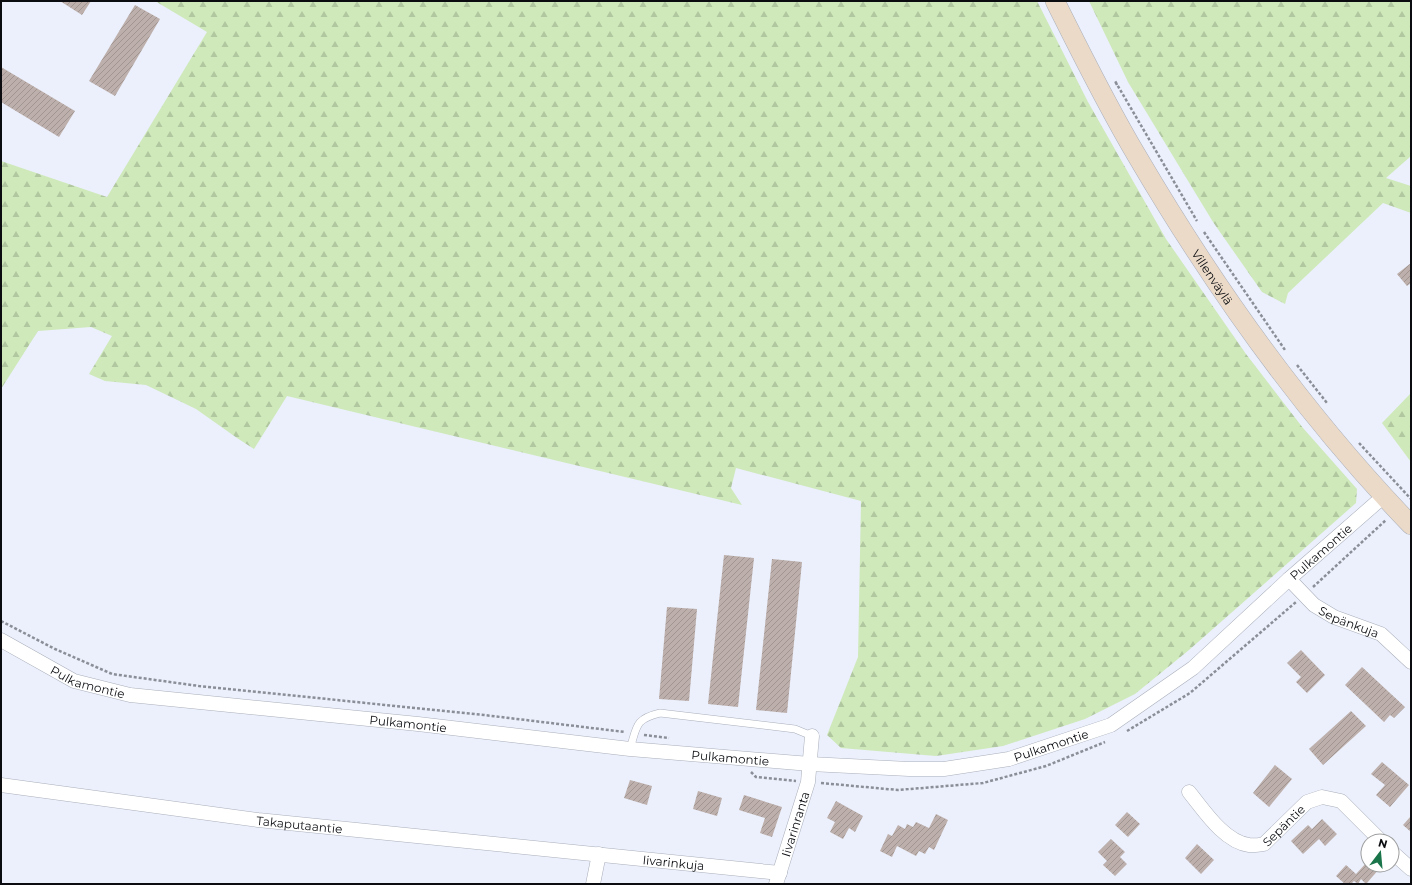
<svg xmlns="http://www.w3.org/2000/svg" width="1412" height="885" viewBox="0 0 1412 885" font-family="Montserrat,sans-serif">
<defs>
<pattern id="forest-firs" width="22" height="20" patternUnits="userSpaceOnUse"><rect width="22" height="20" fill="#cfe9ba"/><path d="M5 1l3.5 6h-7zM16 11l3.5 6h-7z" fill="#b0c79f"/></pattern>
<pattern id="building-hatch" width="6" height="6" patternUnits="userSpaceOnUse"><rect width="6" height="6" fill="#bdafab"/><path d="M-1 1l2-2M0 6l6-6M5 7l2-2" fill="none" stroke="#a19592"/></pattern>
</defs>
<rect width="100%" height="100%" fill="#ebf0fc"/>
<g fill="url(#forest-firs)">
<polygon points="155,1 1037,1 1088,102 1166,239 1246,354 1303,428 1357,489 1356,503 1189,650 1135,694 1085,719 1003,746 936,756 841,748 827,735 858,657 861,501 736,468 731,488 742,505 287,396 254,449 237,438 196,409 146,385 105,381 89,374 112,336 91,327 38,331 1,389 1,161 107,197 207,32"/>
<polygon points="1089,1 1411,1 1411,156 1386,178 1411,186 1411,213 1383,203 1288,293 1285,304 1262,292 1213,222 1128,82"/>
<polygon points="1411,393 1411,462 1382,423"/>
</g>
<g fill="url(#building-hatch)">
<polygon points="60,1 91,1 82,15"/>
<polygon points="135,5 160,19 115,96 89,81"/>
<polygon points="1,67 75,111 59,137 1,102"/>
<polygon points="1411,263 1411,283 1407,286 1397,274"/>
<polygon points="724,555 754,558 738,707 708,704"/>
<polygon points="772,559 802,562 787,713 756,710"/>
<polygon points="667,607 697,609 689,701 659,699"/>
<polygon points="1301,650 1325,675 1307,693 1296,682 1301,677 1287,663"/>
<polygon points="1362,667 1405,707 1394,718 1390,715 1384,722 1345,685"/>
<polygon points="1351,711 1366,726 1323,765 1309,749"/>
<polygon points="1382,762 1409,785 1390,807 1376,795 1385,785 1371,774"/>
<polygon points="1275,765 1292,779 1269,807 1253,793"/>
<polygon points="630,780 652,786 647,805 624,798"/>
<polygon points="698,791 722,798 717,816 693,809"/>
<polygon points="744,795 782,807 772,837 760,833 765,818 739,810"/>
<polygon points="836,801 863,816 855,832 849,828 843,839 830,832 835,822 827,818"/>
<polygon points="1127,812 1140,824 1128,837 1115,825"/>
<polygon points="936,814 948,820 934,850 929,847 925,854 919,851 916,856 897,846 892,857 880,851 888,834 892,836 898,825 905,829 907,824 913,827 916,822 929,828"/>
<polygon points="1411,816 1411,832 1403,825"/>
<polygon points="1322,819 1337,834 1325,846 1319,839 1303,854 1291,841 1308,825 1312,829"/>
<polygon points="1111,839 1125,852 1120,857 1127,864 1115,876 1103,865 1107,861 1098,852"/>
<polygon points="1197,844 1214,860 1201,874 1185,858"/>
<polygon points="1368,861 1368,865 1377,865 1380,868 1366,884 1361,879 1358,884 1354,881 1351,884 1345,884 1336,876 1346,865 1356,874"/>
</g>
<g fill="none" stroke-linecap="round" stroke-linejoin="round">
<defs>
<path id="lane" d="M630 749C637 726 635 719 660 713L795 729 812 736"/>
<g id="street">
<path id="s1" d="M1289 579 1314 605 1334 617 1381 634 1411 662"/>
<path id="s2" d="M1 640 74 681 130 695 418 724 630 749 810 764 909 769H944L1009 759 1111 725 1193 668 1289 579 1384 496"/>
<path id="s3" d="M1 785 258 820 780 873"/>
<path id="s4" d="M1189 792C1203 809 1224 842 1249 845 1254 846 1259 845 1264 844L1307 802 1322 797 1341 801 1381 841"/>
<polyline points="1392,852 1411,869"/>
<polyline points="593,884 599,854"/>
<path id="s5" d="M776 884 808 782 812 736"/>
</g>
<g id="secondary">
<path id="s6" d="M1055 1C1081 53 1107 106 1137 156 1215 289 1304 414 1411 525"/>
</g>
</defs>
<use href="#lane" stroke="#aaafba" stroke-width="8"/>
<use href="#street" stroke="#aaafba" stroke-width="15"/>
<use href="#secondary" stroke="#aaafba" stroke-width="20"/>
<g stroke="#8a8e97" stroke-width="2.5" stroke-dasharray="3 2" stroke-linecap="butt">
<polyline points="1117,85 1115,81 1197,221"/>
<polyline points="1204,232 1285,350"/>
<polyline points="1297,365 1327,403"/>
<polyline points="1359,443 1411,499"/>
<polyline points="1313,587 1386,520"/>
<polyline points="1,621 55,649 112,674 199,686 484,715 625,732"/>
<polyline points="1127,731 1190,693 1296,602"/>
<polyline points="644,735 669,738"/>
<polyline points="751,772 756,777 796,781"/>
<polyline points="821,783 898,790 983,783 1046,766 1105,742"/>
</g>
<use href="#lane" stroke="#fff" stroke-width="7"/>
<use href="#street" stroke="#fff" stroke-width="14"/>
<use href="#secondary" stroke="#ecdac8" stroke-width="19"/>
</g>
<g text-anchor="middle" dominant-baseline="central" stroke-width="3" stroke-linejoin="round" paint-order="stroke">
<g font-size="12" fill="#0a0c10" stroke="#fff">
<text stroke="none"><textPath href="#s6" startOffset="318">Villenväylä</textPath></text>
<text stroke="none"><textPath href="#s2" startOffset="1405">Pulkamontie</textPath></text>
<text stroke="none"><textPath href="#s1" startOffset="75">Sepänkuja</textPath></text>
<text stroke="none"><textPath href="#s2" startOffset="97">Pulkamontie</textPath></text>
<text stroke="none"><textPath href="#s2" startOffset="421">Pulkamontie</textPath></text>
<text stroke="none"><textPath href="#s2" startOffset="1069">Pulkamontie</textPath></text>
<text stroke="none"><textPath href="#s2" startOffset="745">Pulkamontie</textPath></text>
<text stroke="none"><textPath href="#s3" startOffset="301">Takaputaantie</textPath></text>
<text stroke="none"><textPath href="#s5" startOffset="63">Iivarinranta</textPath></text>
<text stroke="none"><textPath href="#s4" startOffset="124">Sepäntie</textPath></text>
<text stroke="none"><textPath href="#s3" startOffset="677">Iivarinkuja</textPath></text>
</g>
</g>
<rect width="1412" height="885" fill="none" stroke="#0a0c10" stroke-width="4"/>
<g transform="translate(1380 853) rotate(16)"><circle r="19" fill="#ffffff" stroke="#9d9e9f"/>
<path d="M0-3L7 15L0 10L-7 15Z" fill="#1b754a"/>
<text y="-6" font-size="11" font-weight="bold" text-anchor="middle" fill="#0a0c10">N</text>
</g>
</svg>
